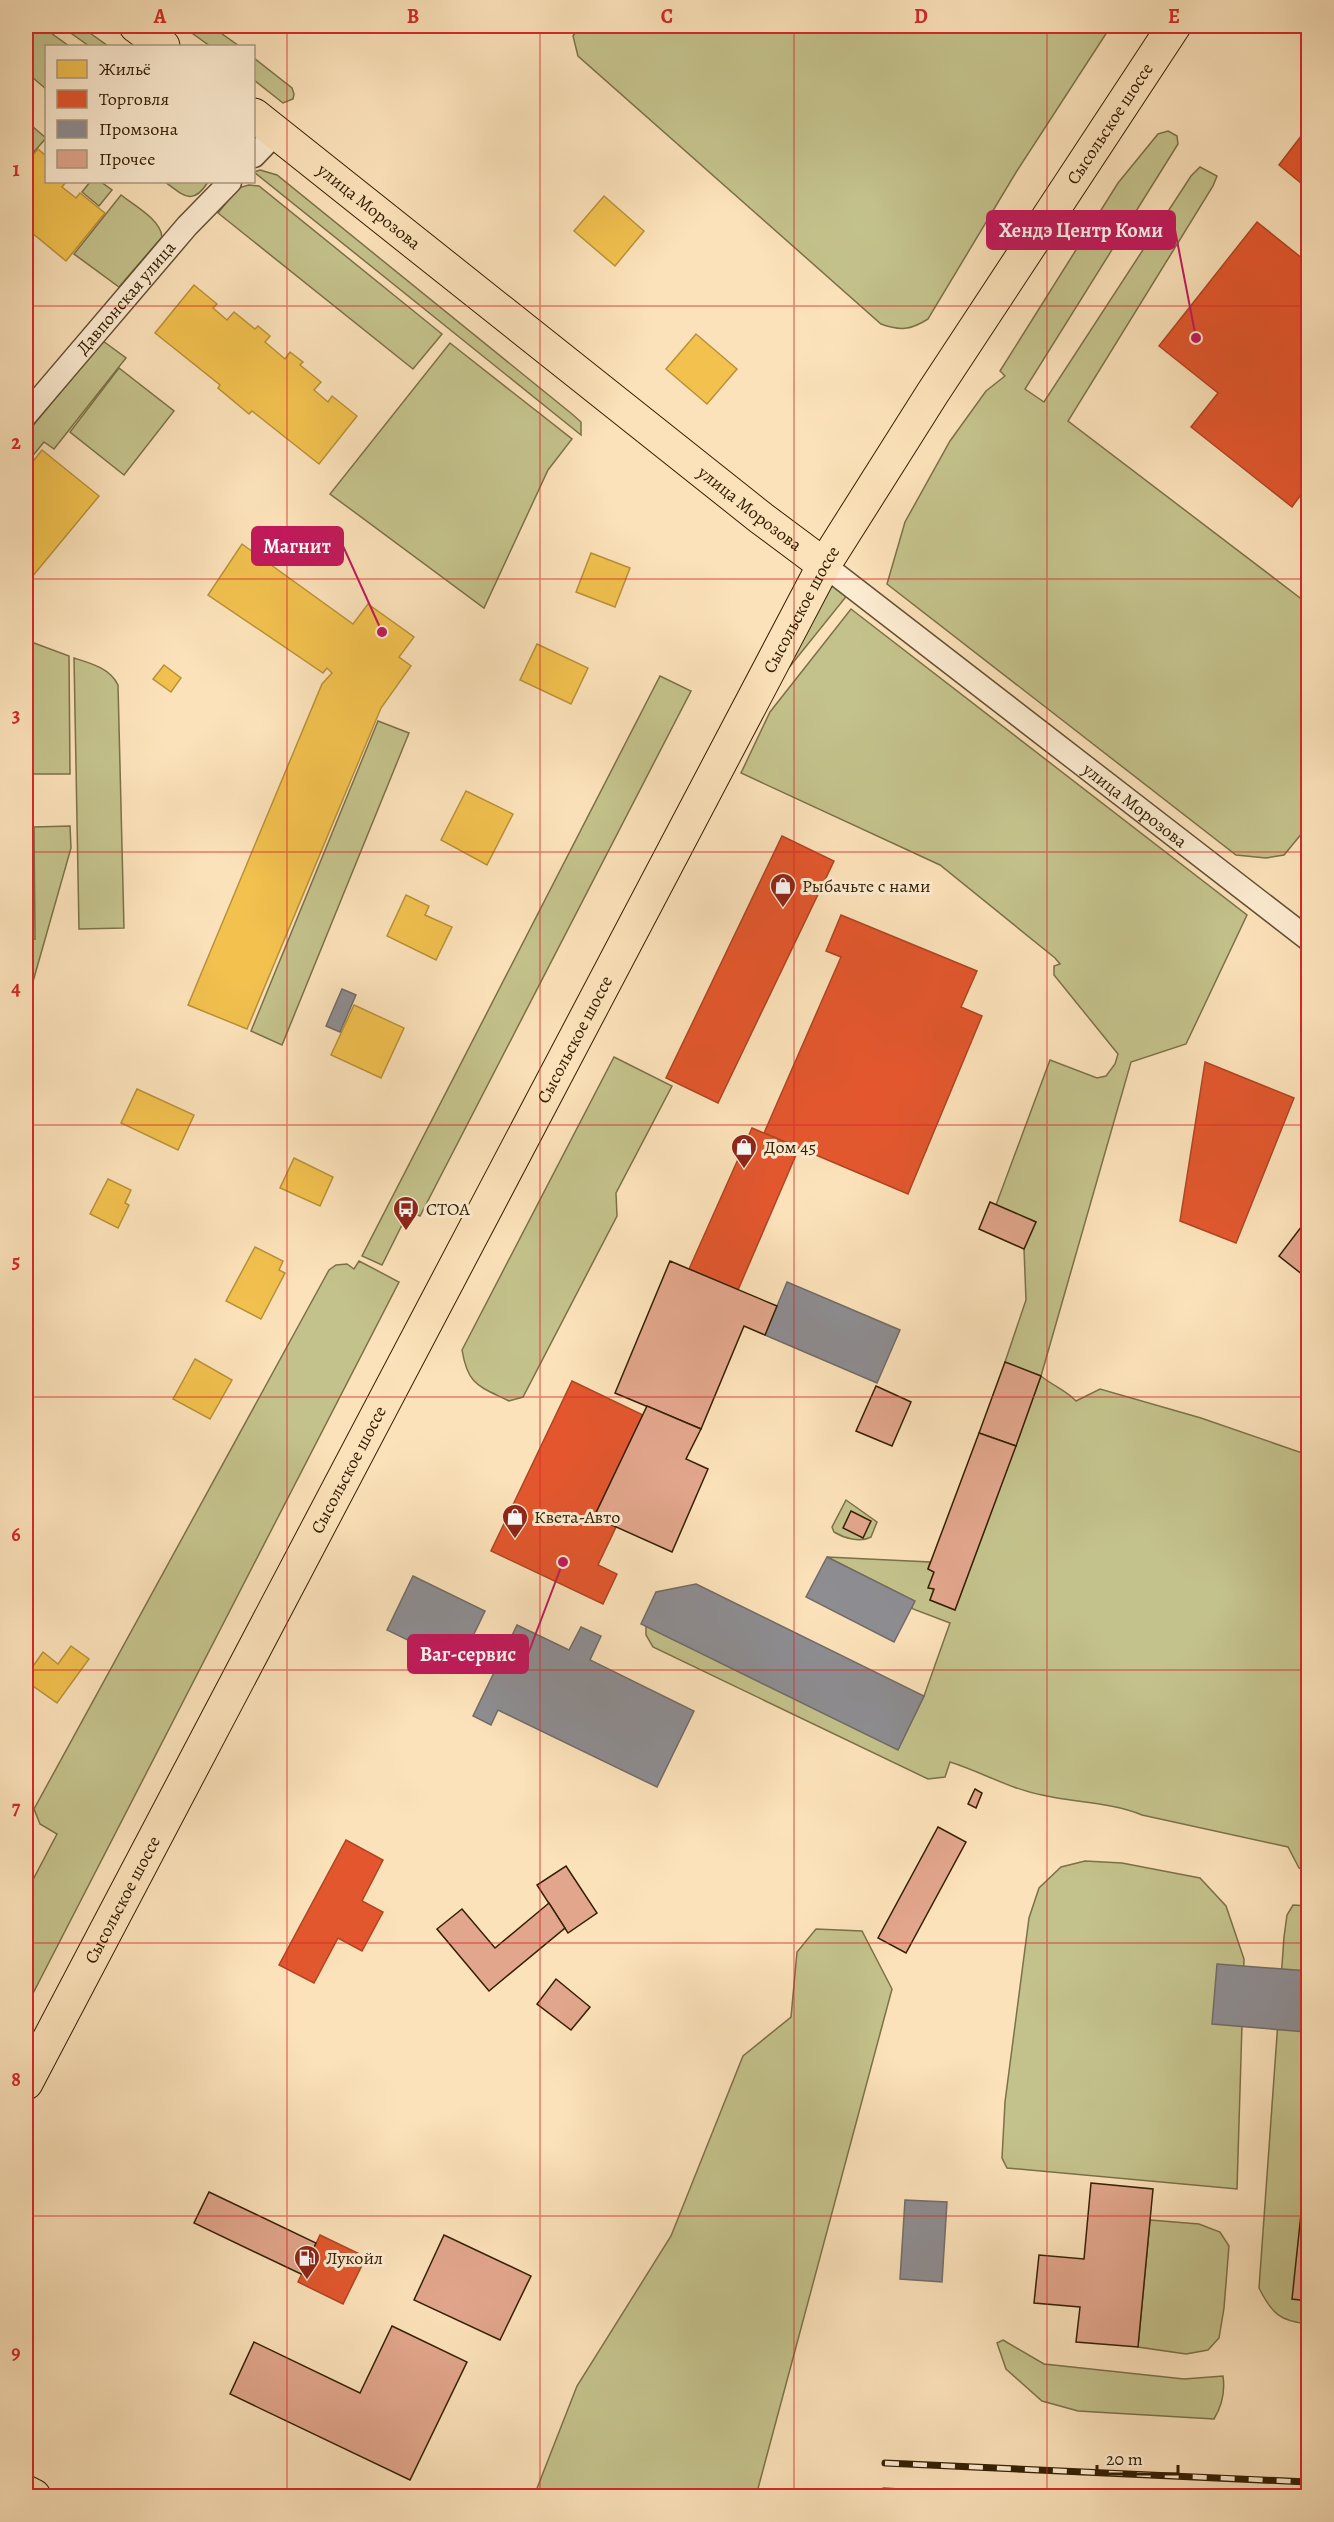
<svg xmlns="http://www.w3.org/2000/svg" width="1334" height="2522" viewBox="0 0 1334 2522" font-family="Alegreya,serif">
<rect width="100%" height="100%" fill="#fce2ba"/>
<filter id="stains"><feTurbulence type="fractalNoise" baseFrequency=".00333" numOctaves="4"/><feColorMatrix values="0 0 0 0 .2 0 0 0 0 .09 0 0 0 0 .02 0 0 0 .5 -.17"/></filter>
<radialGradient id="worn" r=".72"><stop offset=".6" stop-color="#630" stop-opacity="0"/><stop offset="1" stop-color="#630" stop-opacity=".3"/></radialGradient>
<g fill="#c4c28c" stroke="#7c7148" stroke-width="1.5">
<polygon points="26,26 41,26 69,46 46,46 46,89 26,72"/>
<polygon points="61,26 80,26 108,46 89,46"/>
<polygon points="182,26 211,26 239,46 210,46"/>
<path d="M580 26H1111L1015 174 928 319C911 330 900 331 881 324L578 56 573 36Z"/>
<polygon points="254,58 292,88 294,94 293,99 283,103 254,80"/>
<polygon points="26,121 46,138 33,153 26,147"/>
<polygon points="1168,131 1177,136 1178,144 1025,389 1044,402 1191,176 1200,167 1217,176 1213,186 1068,421 1308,604 1308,826 1284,855 1266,858 1236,855 887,584 905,522 950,441 986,391 1005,376 1000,371 1118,183 1158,134"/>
<polygon points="260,170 277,175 572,414 581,422 581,435 254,172"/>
<polygon points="90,182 101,182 112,190 99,206 82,192"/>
<path d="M165 182H208C193 206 184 196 165 182Z"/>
<polygon points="249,185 259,186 442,334 413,369 218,213 238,188"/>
<path d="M121 195C134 205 161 220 162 237L119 287 74 254Z"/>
<polygon points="103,341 126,358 54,449 44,442 26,464 26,434"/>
<polygon points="450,343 572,439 548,470 484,608 330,494"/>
<polygon points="119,368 174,411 124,475 70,432"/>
<polygon points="833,582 849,593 775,685"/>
<path d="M851 609 1247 915 1186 1044 1131 1062 1041 1376C1053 1386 1066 1390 1076 1401L1100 1389 1201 1418 1308 1455V1872L1299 1868 1288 1847 1142 1815C1110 1802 1076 1803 1042 1795 1010 1789 982 1772 950 1762L945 1777 928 1779 653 1647 646 1635V1626L898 1749 924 1696 950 1623 913 1609 912 1607 914 1601 827 1557 930 1562 928 1569 934 1572 929 1588 934 1589 930 1600 955 1610 1041 1376 1005 1362 1026 1300 1024 1249 1036 1222 996 1205 1050 1060 1097 1078 1106 1076 1115 1064 1118 1054 1054 975V966L1060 964 1055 958 940 865 741 773 770 712Z"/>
<polygon points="26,640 69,656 70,774 32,774 28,653 26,652"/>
<path d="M74 658C90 663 110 668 118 685L124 928 79 929Z"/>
<polygon points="660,676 691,691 420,1216 409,1211 382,1265 362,1256"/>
<polygon points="378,721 409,733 282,1045 251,1031"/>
<polygon points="70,826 71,848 32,985 26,986 26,940 35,939 34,827"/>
<path d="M614 1057 672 1086 616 1193 617 1216 523 1397 509 1401C479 1386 468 1386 462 1350Z"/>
<polygon points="359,1261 399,1282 26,2007 26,1893 57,1834 40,1824 34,1809 329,1270 336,1265 347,1264 354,1269"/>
<path d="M846 1500 877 1522 871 1537C860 1543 844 1538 834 1532L832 1527Z"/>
<polygon points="1085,1861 1122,1863 1200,1878 1226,1906 1244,1959 1237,2189 1007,2168 1002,2158 1005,2102 1029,1918 1039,1888 1061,1867"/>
<path d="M1293 1905 1308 1906V2324C1280 2321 1272 2314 1259 2288L1284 1937 1287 1915Z"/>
<polygon points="816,1929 862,1931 892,1989 756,2496 534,2496 577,2386 671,2236 743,2056 791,2017 797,1952"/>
<polygon points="1150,2220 1199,2224 1220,2232 1229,2246 1224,2308 1219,2338 1208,2350 1186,2354 1138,2347"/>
<path d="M1003 2340 1044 2364 1184 2379 1223 2376C1225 2390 1222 2406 1214 2419L1078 2411 1042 2401 1006 2369 997 2343Z"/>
</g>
<g fill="#f2c14e" stroke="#b99138" stroke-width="1.5">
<polygon points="26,149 33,155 38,149 46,156 46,182 66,182 62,187 76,198 80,193 105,213 66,261 26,228"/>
<polygon points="604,196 644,231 615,266 574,231"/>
<polygon points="194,285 217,304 213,308 227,320 234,312 255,329 258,326 270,336 265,342 285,359 290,352 303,362 300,365 321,382 314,390 328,402 332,396 357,416 319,464 252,411 249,414 218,388 220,385 155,333"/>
<polygon points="696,334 737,369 707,404 666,369"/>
<polygon points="42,450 99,496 27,583 26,470"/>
<polygon points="242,544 353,624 368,604 414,637 399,657 411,666 381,708 247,1029 188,1005 322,684 332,673 327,668 323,673 208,595"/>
<polygon points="591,553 630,568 615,607 576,592"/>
<polygon points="537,644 588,668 571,704 520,680"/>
<polygon points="26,656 32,937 26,937"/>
<polygon points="164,665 181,678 171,692 153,679"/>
<polygon points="466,791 513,814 487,865 441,840"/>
<polygon points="406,895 429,906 425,915 452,927 436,960 387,936"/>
<polygon points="354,1005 404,1028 381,1078 331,1055"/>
<polygon points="137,1089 194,1115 178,1150 121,1123"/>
<polygon points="294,1158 333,1177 320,1206 280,1188"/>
<polygon points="108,1179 131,1190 125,1203 129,1205 118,1228 90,1214"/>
<polygon points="255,1247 283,1261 279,1270 285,1273 261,1319 226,1301"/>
<polygon points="195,1359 232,1380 210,1419 173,1399"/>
<polygon points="71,1646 89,1659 57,1703 26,1681 26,1676 43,1652 58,1664"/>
</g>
<g fill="#e4572e" stroke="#af4621" stroke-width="1.5">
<polygon points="1308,127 1308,189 1279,165"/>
<polygon points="1257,222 1308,263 1308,485 1292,507 1191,427 1218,393 1159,346"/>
<polygon points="782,836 834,861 718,1103 666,1078"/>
<polygon points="841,915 977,971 961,1007 982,1016 908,1194 764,1133 841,957 826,951"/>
<polygon points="1205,1062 1294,1098 1236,1243 1180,1221"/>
<polygon points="752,1128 799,1148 738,1290 689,1269"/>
<polygon points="572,1381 643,1415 594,1517 616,1527 598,1565 617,1574 603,1604 491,1551"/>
<polygon points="346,1840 383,1860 362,1901 383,1912 362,1951 338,1938 314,1983 279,1965"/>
<polygon points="320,2235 366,2257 343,2304 298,2282"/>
</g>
<g fill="#8d8d92" stroke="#726c67" stroke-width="1.5">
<polygon points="342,989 356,995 340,1032 326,1026"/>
<polygon points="787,1282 900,1330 877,1383 765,1335"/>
<polygon points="827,1557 915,1601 894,1642 806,1597"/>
<polygon points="413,1576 485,1611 459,1665 387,1630"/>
<polygon points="696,1584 924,1696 898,1750 641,1624 656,1592"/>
<polygon points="517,1625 569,1650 581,1627 601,1636 590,1660 694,1711 657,1787 498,1710 491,1725 473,1716"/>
<polygon points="1217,1964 1308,1971 1306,2032 1212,2024"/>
<polygon points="905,2200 947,2202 942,2282 900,2279"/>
</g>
<g fill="#e2a68c" stroke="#342004" stroke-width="1.5">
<polygon points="990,1202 1036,1222 1024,1249 979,1229"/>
<polygon points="1308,1218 1308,1279 1279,1256"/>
<polygon points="670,1261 777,1306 765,1335 744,1326 701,1429 615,1393"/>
<polygon points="1005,1362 1041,1376 1016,1446 979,1433"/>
<polygon points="876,1386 911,1402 892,1446 856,1431"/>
<polygon points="647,1406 701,1429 686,1459 708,1469 672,1552 594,1517"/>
<polygon points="979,1433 1016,1446 955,1610 930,1600 934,1589 928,1588 934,1572 928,1569"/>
<polygon points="851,1511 871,1521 863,1538 843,1528"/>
<polygon points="975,1789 982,1793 976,1808 968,1804"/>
<polygon points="938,1827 966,1842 906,1953 878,1938"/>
<polygon points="566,1866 597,1913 568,1933 537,1885"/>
<polygon points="549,1903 565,1928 489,1991 437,1929 462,1909 495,1948"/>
<polygon points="556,1979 590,2007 571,2030 537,2004"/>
<polygon points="1308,2148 1308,2301 1292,2299"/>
<polygon points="1091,2183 1153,2189 1138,2347 1076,2342 1080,2307 1034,2303 1039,2255 1084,2259"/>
<polygon points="209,2192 316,2243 301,2274 194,2223"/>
<polygon points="444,2235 531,2276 500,2340 414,2300"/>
<polygon points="392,2326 467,2362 410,2480 230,2394 254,2342 360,2393"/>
</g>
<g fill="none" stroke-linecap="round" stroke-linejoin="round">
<defs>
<g id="minor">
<polyline points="254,156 277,132"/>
<path id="s1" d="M26 415 187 226 230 182"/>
<path id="s2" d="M824 565 1308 939"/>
</g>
<g id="primary">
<polyline points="136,26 163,46"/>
<path id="s3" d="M254 115 761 518 824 565"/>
<path id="s4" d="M26 2083 824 565 932 394 1174 26"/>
<polyline points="26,2492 34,2496"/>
</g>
</defs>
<use href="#minor" stroke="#665032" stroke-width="25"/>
<use href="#primary" stroke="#342004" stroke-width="35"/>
<use href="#minor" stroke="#fdecd2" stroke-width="22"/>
<use href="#primary" stroke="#fce2ba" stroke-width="33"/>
<defs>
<g id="rail">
<polyline points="885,2463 1308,2482"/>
<polyline points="884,2491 1004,2496"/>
</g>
</defs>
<use href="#rail" stroke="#342004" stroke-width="7"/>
<use href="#rail" stroke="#fdecd2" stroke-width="4.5" stroke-dasharray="14" stroke-linecap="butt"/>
</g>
<path fill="none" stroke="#d62828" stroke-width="1.5" stroke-opacity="0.55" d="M287 26V2496M540 26V2496M794 26V2496M1047 26V2496M26 306H1308M26 579H1308M26 852H1308M26 1125H1308M26 1397H1308M26 1670H1308M26 1943H1308M26 2216H1308"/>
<defs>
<symbol id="shop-pin" viewBox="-11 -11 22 30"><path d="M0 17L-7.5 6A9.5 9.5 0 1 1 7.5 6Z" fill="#8f2418" stroke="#fdecd2"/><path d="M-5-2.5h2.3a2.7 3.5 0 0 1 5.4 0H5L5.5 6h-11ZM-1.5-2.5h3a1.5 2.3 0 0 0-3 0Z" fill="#fff"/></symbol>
<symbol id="bus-pin" viewBox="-11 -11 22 30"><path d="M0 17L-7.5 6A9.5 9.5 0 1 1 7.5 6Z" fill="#8f2418" stroke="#fdecd2"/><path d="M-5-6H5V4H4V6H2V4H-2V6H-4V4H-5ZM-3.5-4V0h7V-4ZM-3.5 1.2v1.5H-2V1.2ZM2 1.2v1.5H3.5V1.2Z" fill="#fff"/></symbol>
<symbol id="fuel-pin" viewBox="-11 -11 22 30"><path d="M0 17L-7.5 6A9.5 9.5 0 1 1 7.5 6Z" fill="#8f2418" stroke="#fdecd2"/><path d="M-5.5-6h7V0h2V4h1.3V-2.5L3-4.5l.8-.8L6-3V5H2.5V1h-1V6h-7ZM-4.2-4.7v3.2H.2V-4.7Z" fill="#fff"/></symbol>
</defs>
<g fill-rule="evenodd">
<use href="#shop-pin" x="768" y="871" width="30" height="40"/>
<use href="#shop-pin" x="729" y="1132" width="30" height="40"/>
<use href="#bus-pin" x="391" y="1194" width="30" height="40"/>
<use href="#shop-pin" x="500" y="1502" width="30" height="40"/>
<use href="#fuel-pin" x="292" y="2243" width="30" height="40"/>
</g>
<g text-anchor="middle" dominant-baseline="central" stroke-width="6" stroke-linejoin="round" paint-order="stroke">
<g font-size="18" fill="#342004" stroke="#fdecd2">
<text stroke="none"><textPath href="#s4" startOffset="2241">Сысольское шоссе</textPath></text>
<text stroke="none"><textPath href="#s3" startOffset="147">улица Морозова</textPath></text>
<text stroke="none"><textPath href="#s1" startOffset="154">Давпонская улица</textPath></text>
<text stroke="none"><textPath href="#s3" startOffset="633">улица Морозова</textPath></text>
<text stroke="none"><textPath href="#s4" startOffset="1665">Сысольское шоссе</textPath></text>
<text stroke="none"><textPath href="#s2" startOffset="393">улица Морозова</textPath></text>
<text stroke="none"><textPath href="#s4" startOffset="1179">Сысольское шоссе</textPath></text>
<text stroke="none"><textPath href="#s4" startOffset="693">Сысольское шоссе</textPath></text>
<text stroke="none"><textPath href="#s4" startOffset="207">Сысольское шоссе</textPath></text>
</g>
<g font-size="18" fill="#342004" stroke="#fdecd2" text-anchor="start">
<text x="802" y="886">Рыбачьте с нами</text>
<text x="764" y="1147">Дом 45</text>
<text x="426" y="1209">СТОА</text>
<text x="534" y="1517">Квета-Авто</text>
<text x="326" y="2258">Лукойл</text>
</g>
</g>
<path fill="none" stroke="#c2185b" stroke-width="2" d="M1196 338L1175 230M382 632L343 546M563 1562L528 1654"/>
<g fill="#c2185b" stroke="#fdecd2" stroke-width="2">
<circle cx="1196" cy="338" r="6"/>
<circle cx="382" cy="632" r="6"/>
<circle cx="563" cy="1562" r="6"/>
</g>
<g fill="#c2185b" stroke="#c2185b" stroke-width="2">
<rect x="987" y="211" width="188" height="38" rx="6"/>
<rect x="252" y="527" width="91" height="38" rx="6"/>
<rect x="408" y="1635" width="120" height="38" rx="6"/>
</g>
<g font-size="20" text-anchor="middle" font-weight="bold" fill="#fff">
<text x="1081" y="237">Хендэ Центр Коми</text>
<text x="297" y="553">Магнит</text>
<text x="468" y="1661">Ваг-сервис</text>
</g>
<rect width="1334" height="2522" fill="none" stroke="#fce2ba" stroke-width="66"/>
<rect x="45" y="45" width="210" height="138" fill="#fdecd2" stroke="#ad9a80" stroke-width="1.5"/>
<rect x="57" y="60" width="30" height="18" fill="#f2c14e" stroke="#ad9a80" stroke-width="1.5"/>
<text x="99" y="75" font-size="18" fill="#342004">Жильё</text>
<rect x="57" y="90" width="30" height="18" fill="#e4572e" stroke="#ad9a80" stroke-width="1.5"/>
<text x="99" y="105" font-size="18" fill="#342004">Торговля</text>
<rect x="57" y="120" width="30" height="18" fill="#8d8d92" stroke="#ad9a80" stroke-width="1.5"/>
<text x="99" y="135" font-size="18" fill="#342004">Промзона</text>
<rect x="57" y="150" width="30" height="18" fill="#e2a68c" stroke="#ad9a80" stroke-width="1.5"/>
<text x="99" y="165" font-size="18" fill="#342004">Прочее</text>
<path d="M1097 2465v9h81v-9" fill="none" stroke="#342004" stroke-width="3"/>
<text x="1106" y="2465" font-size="18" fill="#342004" stroke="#fdecd2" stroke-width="4.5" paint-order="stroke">20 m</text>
<rect x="33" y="33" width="1268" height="2456" fill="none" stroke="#d62828" stroke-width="2"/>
<g font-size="20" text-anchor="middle" font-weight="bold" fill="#d62828">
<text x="160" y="23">A</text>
<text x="413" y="23">B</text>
<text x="667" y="23">C</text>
<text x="921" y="23">D</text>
<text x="1174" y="23">E</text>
<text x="16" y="176">1</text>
<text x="16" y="449">2</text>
<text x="16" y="722">3</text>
<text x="16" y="995">4</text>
<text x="16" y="1268">5</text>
<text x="16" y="1541">6</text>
<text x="16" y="1814">7</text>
<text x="16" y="2086">8</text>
<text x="16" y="2359">9</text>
</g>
<rect width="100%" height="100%" filter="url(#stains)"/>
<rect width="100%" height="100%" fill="url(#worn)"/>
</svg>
